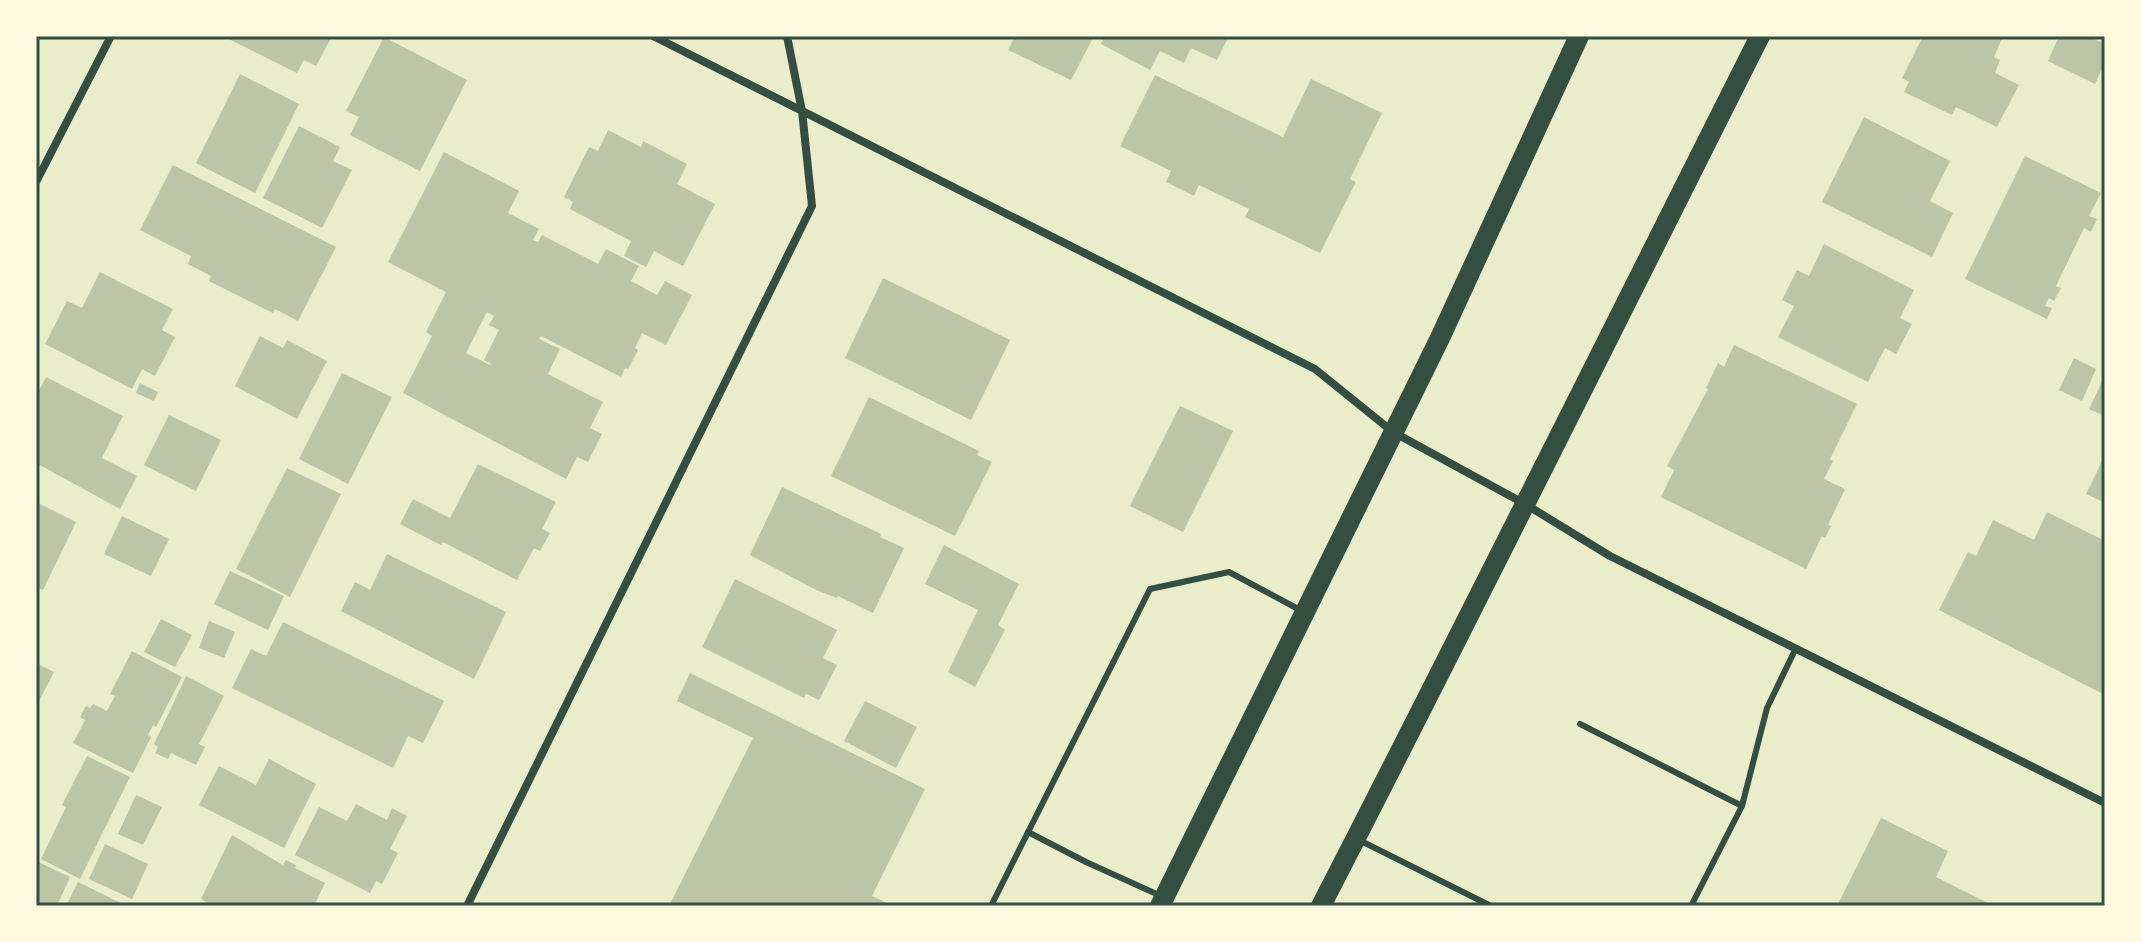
<svg xmlns="http://www.w3.org/2000/svg" width="2141" height="942" viewBox="0 0 2141 942" font-family="'Sofia Sans Condensed',sans-serif">
<rect width="100%" height="100%" fill="#e9edc9"/>
<g fill="#bcc5a7" fill-rule="evenodd">
<polygon points="223,36 332,36 316,66 304,60 297,73"/>
<polygon points="1015,36 1094,36 1071,80 1008,50"/>
<polygon points="1105,36 1229,36 1217,60 1191,48 1184,63 1160,51 1150,70 1101,44"/>
<polygon points="1923,36 2003,36 1994,57 2000,60 1995,73 2019,85 1997,127 1956,107 1952,115 1904,92 1909,82 1902,78"/>
<polygon points="2059,36 2088,36 2105,44 2105,62 2095,84 2048,61"/>
<polygon points="384,37 467,80 420,171 350,135 359,117 346,111"/>
<polygon points="240,74 299,104 255,193 196,163"/>
<polygon points="1155,75 1283,137 1311,79 1382,113 1350,179 1356,182 1320,253 1245,217 1249,209 1199,185 1194,196 1166,182 1171,171 1120,146"/>
<polygon points="1864,117 1950,161 1930,201 1953,213 1932,257 1822,202"/>
<polygon points="299,126 340,147 333,161 352,170 322,228 263,198"/>
<polygon points="608,130 641,147 643,141 687,164 677,184 715,204 683,266 654,251 646,267 624,256 631,241 570,209 573,202 564,197 589,147 598,151"/>
<path d="M444 152 519 191 508 213 539 229 533 240 538 242 542 235 598 264 606 249 639 266 631 281 657 295 665 281 692 295 666 345 642 333 635 348 638 350 628 369 625 368 621 377 541 336 539 339 560 349 548 374 603 402 590 428 602 434 588 462 577 457 566 479 403 393 432 336 426 332 446 292 388 262ZM487 312 494 316 489 325 499 330 484 360 491 364 490 365 466 353Z"/>
<polygon points="2025,156 2101,193 2089,216 2097,219 2091,232 2084,228 2056,286 2061,288 2054,301 2049,298 2045,306 2052,308 2047,319 1965,279"/>
<polygon points="173,165 336,247 298,321 275,309 273,313 209,281 211,276 188,264 191,256 140,230"/>
<polygon points="1824,244 1914,290 1900,318 1912,324 1896,354 1885,348 1868,382 1778,337 1794,306 1782,300 1797,270 1809,276"/>
<polygon points="100,272 173,309 162,330 175,337 155,376 142,369 132,389 45,344 67,301 82,308"/>
<polygon points="883,278 1010,340 971,420 845,358"/>
<polygon points="260,336 283,348 287,340 327,361 297,419 235,386"/>
<polygon points="1734,345 1857,404 1830,459 1833,461 1824,479 1845,489 1828,525 1831,526 1825,538 1822,536 1806,569 1661,497 1674,470 1667,466 1708,389 1706,388 1718,363 1724,367"/>
<polygon points="2074,358 2096,369 2082,401 2059,390"/>
<polygon points="342,373 392,397 348,484 299,459"/>
<polygon points="2105,375 2105,416 2089,409"/>
<polygon points="46,377 123,416 102,458 137,476 120,509 36,463 36,396"/>
<polygon points="140,383 158,392 154,401 136,393"/>
<polygon points="869,397 979,451 977,455 992,462 955,536 831,476"/>
<polygon points="1180,406 1233,431 1183,532 1130,506"/>
<polygon points="169,415 221,440 196,491 144,465"/>
<polygon points="2105,455 2105,503 2086,494"/>
<polygon points="478,464 556,502 542,529 550,533 540,551 534,548 517,580 443,542 441,545 400,524 413,499 450,518"/>
<polygon points="287,468 341,494 290,597 236,569"/>
<polygon points="782,487 881,534 880,537 904,548 873,613 838,596 837,598 816,590 750,555"/>
<polygon points="36,502 76,522 43,590 36,587"/>
<polygon points="2047,512 2105,541 2105,695 1939,610 1968,552 1976,556 1993,520 2034,540"/>
<polygon points="122,516 169,539 151,576 104,554"/>
<polygon points="944,545 1019,584 998,625 1005,630 975,687 948,672 978,610 925,584"/>
<polygon points="387,554 506,612 474,679 341,611 355,582 370,590"/>
<polygon points="230,571 284,596 268,630 214,604"/>
<polygon points="735,579 837,630 823,658 837,665 819,700 806,694 804,698 702,647"/>
<polygon points="161,619 192,635 175,667 144,652"/>
<polygon points="209,621 235,632 224,658 199,648"/>
<polygon points="283,622 444,701 423,743 408,736 393,768 232,688 251,649 266,656"/>
<polygon points="132,651 182,677 156,727 153,725 148,735 151,737 133,773 73,743 85,720 80,717 86,706 90,708 93,704 107,711 115,696 110,694"/>
<polygon points="36,663 54,672 36,707"/>
<polygon points="690,673 925,789 872,896 893,906 669,906 753,738 677,701"/>
<polygon points="186,676 224,696 199,744 205,747 196,765 171,753 168,759 155,753 158,747 154,744"/>
<polygon points="865,701 917,727 896,768 844,741"/>
<polygon points="87,756 130,777 80,879 41,859 66,807 62,805"/>
<polygon points="269,759 316,784 284,848 199,805 219,766 256,785"/>
<polygon points="136,795 162,807 143,845 118,834"/>
<polygon points="356,804 387,820 392,808 407,816 390,849 398,853 382,884 376,881 370,893 295,855 319,807 347,821"/>
<polygon points="1881,818 1948,851 1936,877 1994,906 1837,906"/>
<polygon points="232,835 283,865 286,860 296,865 295,868 325,883 314,906 212,906 201,899"/>
<polygon points="105,844 148,864 132,899 89,879"/>
<polygon points="36,861 70,877 57,906 36,906"/>
<polygon points="78,882 127,906 66,906"/>
</g>
<g fill="none" stroke-linecap="round" stroke-linejoin="round">
<g stroke="#344e41" stroke-width="6">
<polyline points="1580,724 1742,806"/>
<polyline points="1028,832 1086,862 1161,896"/>
<polyline points="1359,840 1491,906"/>
<polyline points="991,906 1150,589 1229,572 1302,611"/>
<polyline points="1691,906 1742,806 1767,708 1796,648"/>
</g>
<g stroke="#344e41" stroke-width="8">
<polyline points="653,36 1315,369 1393,432 1525,504 1610,556 2105,803"/>
<polyline points="36,182 111,36"/>
<polyline points="467,906 812,206 802,111 787,36"/>
</g>
<g stroke="#344e41" stroke-width="20">
<polyline points="1160,906 1440,338 1579,36"/>
<path d="M1321 906C1470 617 1614 326 1760 36"/>
</g>
</g>
<rect width="2141" height="942" fill="none" stroke="#fefae0" stroke-width="76"/>
<rect x="38" y="38" width="2065" height="866" fill="none" stroke="#344e41" stroke-width="3"/>
</svg>
